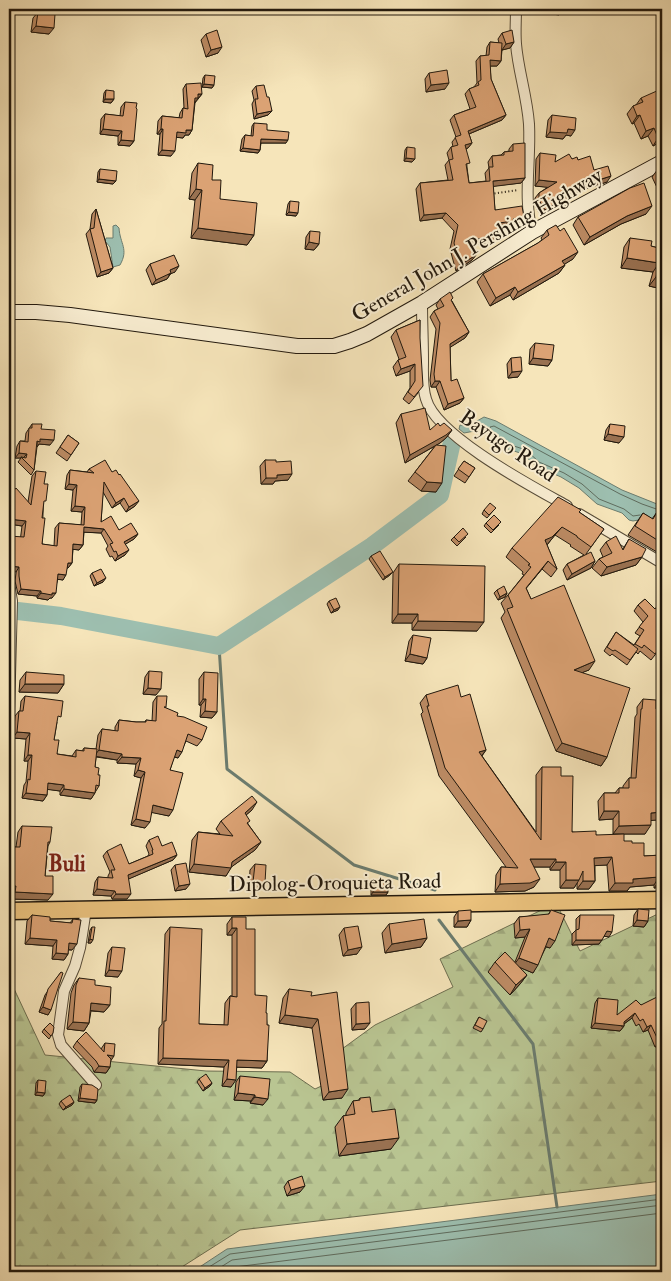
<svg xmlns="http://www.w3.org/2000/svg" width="671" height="1281" viewBox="0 0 671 1281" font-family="'IM FELL Double Pica',serif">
<defs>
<pattern id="forest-firs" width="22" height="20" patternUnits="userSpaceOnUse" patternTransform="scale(1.25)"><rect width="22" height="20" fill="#b9c592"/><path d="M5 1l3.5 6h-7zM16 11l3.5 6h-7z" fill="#9fa87d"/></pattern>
</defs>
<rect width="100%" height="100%" fill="#f6e5ba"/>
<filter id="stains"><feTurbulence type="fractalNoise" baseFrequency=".004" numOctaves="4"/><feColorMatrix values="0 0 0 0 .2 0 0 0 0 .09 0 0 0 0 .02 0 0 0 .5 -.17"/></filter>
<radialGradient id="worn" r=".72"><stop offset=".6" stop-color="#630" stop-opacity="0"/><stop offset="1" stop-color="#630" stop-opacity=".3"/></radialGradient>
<polygon fill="url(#forest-firs)" stroke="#6d6e50" points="556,903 580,951 662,912 662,1181 240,1230 174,1272 9,1272 9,978 45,1055 206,1071 290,1072 315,1089 330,1082 342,1049 375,1025 453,987 440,959"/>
<g fill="#9dbfb0" stroke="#6b7c6f">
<path d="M116 225 119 228C120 244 129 249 120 265L113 267 110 247 105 241 106 238H113V226Z"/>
<polygon points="484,417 496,421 622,490 662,506 662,523 649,518 633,521 629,520 622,513 597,504 579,488 561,477 536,466 523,454 505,448 486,432 480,430 464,433 459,429 460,425 470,425"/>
<polygon points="662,1194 662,1272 192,1272 227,1249"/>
</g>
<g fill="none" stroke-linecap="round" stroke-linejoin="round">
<g stroke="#5f6c5e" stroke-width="1">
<polyline points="640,515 633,516 624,509 599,499 582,484 564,473 539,462 526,450 508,444 491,430 490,427 494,426 620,494 642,504 662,511"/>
<polyline points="201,1272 230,1254 662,1199"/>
<polyline points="213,1272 232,1260 662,1205"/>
<polyline points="226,1272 235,1267 662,1213"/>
</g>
<g stroke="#6b7c6f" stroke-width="3">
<polyline points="219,646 227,769 354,865 435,890"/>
<polyline points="439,920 533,1044 557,1207"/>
</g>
<polyline stroke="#9dbfb0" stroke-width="18" points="9,610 61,616 219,646 372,546 440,495 452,442"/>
<defs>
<g id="minor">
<path d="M516 9C516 20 515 32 516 44 518 70 527 96 529 124 531 160 523 197 532 232"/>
<path d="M422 303C422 322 423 341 423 361 423 373 422 387 426 399 436 436 533 487 567 506"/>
<polyline points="579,514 662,563"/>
<polyline points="9,583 12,601 9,713"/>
<polyline points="86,909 80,948 75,966 64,991 58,1035 61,1045 96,1085"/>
</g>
<polyline id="secondary" points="9,312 36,312 70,315 297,346 334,346 350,341 367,334 422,303 532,232 662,162"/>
<polyline id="trunk" points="9,911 662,900"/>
</defs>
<use href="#minor" stroke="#564b38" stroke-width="12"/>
<use href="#secondary" stroke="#21180d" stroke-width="16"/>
<use href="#trunk" stroke="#21180d" stroke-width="19"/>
<polyline stroke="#21180d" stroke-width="2" stroke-dasharray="1 2.5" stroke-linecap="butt" points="491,194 518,190"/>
<use href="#minor" stroke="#f9eed2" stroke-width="10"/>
<use href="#secondary" stroke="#f9eed2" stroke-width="14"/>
<use href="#trunk" stroke="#ebc27d" stroke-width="16"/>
</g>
<g fill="#bc8b64" stroke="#21180d">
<polygon points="38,12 49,34 31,32 33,18"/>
<polygon points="502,33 514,42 510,48 502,50 501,61 497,66 490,66 491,79 506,115 502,120 469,134 472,143 468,148 466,149 467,167 469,183 486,181 485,173 489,168 488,162 492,156 501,155 504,152 509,151 509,149 513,144 525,178 521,183 493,186 495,210 524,217 520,223 512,224 510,226 500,228 497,241 473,245 476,255 472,260 456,271 450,249 454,231 442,218 420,221 416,189 420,183 448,180 445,165 449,160 447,153 451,147 453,147 452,142 456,137 450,120 454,115 470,109 465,94 469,89 474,87 477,83 476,61 480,56 486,56 487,47 490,42 499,43 498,39"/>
<polygon points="206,34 218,53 206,57 201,40"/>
<polygon points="429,73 445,89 426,92 425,79"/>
<polygon points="205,75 214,85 212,88 202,87 203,78"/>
<polygon points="186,84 202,94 195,103 192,130 189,135 185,135 183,138 176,137 171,156 158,155 160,134 157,134 158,121 162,116 179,118 180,113 183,108 184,108 183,89"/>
<polygon points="256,86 272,111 268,115 254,119 252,104 254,100 252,91"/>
<polygon points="106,90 114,99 111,103 103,102 104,93"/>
<polygon points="641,98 662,141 653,146 648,136 641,139 634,123 632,124 627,114 633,106 636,105"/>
<polygon points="125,102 134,141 130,146 118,145 118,136 100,134 101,119 105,114 120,116 121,107"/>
<polygon points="552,115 571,136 566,135 563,139 546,137 548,120"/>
<polygon points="254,123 267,130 286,143 261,143 260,150 258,153 240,151 242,139 245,135 251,136 252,126"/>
<polygon points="407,147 412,162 404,161 405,150"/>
<polygon points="540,153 555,162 572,159 578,160 594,170 607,182 582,190 541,216 535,206 535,198 539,193 548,187 535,186 536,159"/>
<polygon points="198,163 212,180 220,199 254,235 247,245 191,238 195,200 189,199 192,173"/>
<polygon points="662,167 662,198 652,177 658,169"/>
<polygon points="100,169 116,181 113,184 97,182 98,172"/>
<polygon points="290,201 296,216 286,215 288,204"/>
<polygon points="96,209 113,268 109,273 97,277 86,234 90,229 92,214"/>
<polygon points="646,214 621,224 584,245 573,225 578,217"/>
<polygon points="547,230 573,259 564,264 565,265 559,273 513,300 510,295 490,306 477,282 483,274 538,243 542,240 541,238"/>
<polygon points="310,231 319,244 314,250 305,249 306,237"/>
<polygon points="630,238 651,246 662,249 662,289 649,286 653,272 621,268 624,247"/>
<polygon points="150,264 175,272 171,273 167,279 152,285 146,270"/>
<polygon points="440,299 452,301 469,332 465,338 450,347 451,381 464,398 460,403 444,410 436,387 431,387 430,380 436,329 430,317 434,311 438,309 436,305"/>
<polygon points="420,320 418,393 409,404 403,399 410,388 410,371 396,376 393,367 398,360 399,359 391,337 396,330"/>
<polygon points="535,343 552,360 548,366 529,364 530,349"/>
<polygon points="511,358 518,377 508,378 507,364"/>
<polygon points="401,414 430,430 440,426 452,430 446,438 440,443 436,445 436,492 421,491 408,481 435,446 405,463 396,423"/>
<polygon points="32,424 41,429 50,445 39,444 37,447 34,470 31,475 18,462 21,458 15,458 17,446 20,441 25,441 26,433"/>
<polygon points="610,424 619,443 604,440 606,430"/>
<polygon points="68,435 79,443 67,461 56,453"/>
<polygon points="265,460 276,462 288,480 275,481 273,484 261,484 260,466"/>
<polygon points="464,461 475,468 465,483 454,476"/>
<polygon points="89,469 112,472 135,506 126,512 120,503 112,508 103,492 101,522 119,530 138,534 134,539 125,544 125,555 115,561 112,556 110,557 106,549 108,546 101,533 84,532 83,545 79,550 73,549 72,563 68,568 67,568 63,580 58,579 52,598 50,598 48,600 37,598 37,596 18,594 15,581 22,526 9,524 9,496 28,502 32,476 36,471 44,484 42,544 54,546 55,528 59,523 81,525 82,512 71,511 73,490 65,489 67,475 70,470 87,472"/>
<polygon points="484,510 493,511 487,518 482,514"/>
<polygon points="579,512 604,529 586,554 595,561 591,568 567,580 563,570 567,564 584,555 570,546 571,545 555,535 547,545 557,569 551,577 542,569 526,588 531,599 589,670 583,672 607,757 601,766 556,751 501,618 505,612 501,603 508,595 524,575 522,574 523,572 506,557 512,548"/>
<polygon points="657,512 662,515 662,555 628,535 643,513 652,519"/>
<polygon points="486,523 499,525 491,533 484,526"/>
<polygon points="454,537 466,537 457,546 451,540"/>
<polygon points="629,539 642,557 636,565 601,576 592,568 599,559 603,557 600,550 606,542 623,549"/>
<polygon points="371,556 393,572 390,575 383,580 369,559"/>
<polygon points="399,564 477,631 412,630 412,623 392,623 393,573"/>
<polygon points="92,573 103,582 94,586 90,576"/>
<polygon points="497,590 507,593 505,597 498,600 494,593"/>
<polygon points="645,599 662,646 651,660 640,651 638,654 636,652 627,665 612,654 610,656 604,651 616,632 634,645 640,636 635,633 643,622 634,611 638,605"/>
<polygon points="329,601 338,610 331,613 327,604"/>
<polygon points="413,635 427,658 423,664 405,661 409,641"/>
<polygon points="149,671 156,695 143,694 145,677"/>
<polygon points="26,672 64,684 58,693 19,692 20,680"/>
<polygon points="204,672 217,712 212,718 200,717 201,705 199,705 199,679"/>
<polygon points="426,695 461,697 486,750 482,756 536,832 536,775 542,767 561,776 572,832 596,835 632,843 644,856 662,855 662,887 654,888 654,885 630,887 627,891 609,891 607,865 595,865 595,881 589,889 577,889 577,883 574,888 560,888 560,870 550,870 550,867 534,867 534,887 525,891 495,892 496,875 501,867 506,867 439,776 421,714 423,712 420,703"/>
<polygon points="25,696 57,722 54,740 57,754 72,756 76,750 82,751 84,748 96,749 98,735 102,729 115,731 115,727 119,720 136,722 145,722 146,720 152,721 153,702 157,696 166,708 177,716 202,740 197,746 186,741 178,758 174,757 170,770 169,816 152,812 145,828 131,825 141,778 134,776 136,764 117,763 117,760 96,757 95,767 98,775 99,786 91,799 60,795 60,791 47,789 47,795 43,801 22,798 24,785 26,782 28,761 24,761 26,739 13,738 15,716 19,711 20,711 21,701"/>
<polygon points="643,699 656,709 659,742 658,751 657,820 651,820 645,834 613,834 613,819 599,820 598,801 604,793 615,793 619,788 623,788 623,786 629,778 631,778 635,717 637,714 637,707"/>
<polygon points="252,810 246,815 248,824 261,842 255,850 231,867 226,876 189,872 192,840 198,832 220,834 216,829 221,821"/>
<polygon points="22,826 50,842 48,846 45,876 48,900 11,899 11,892 9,892 9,862 10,853 14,847 16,847 18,832"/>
<polygon points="662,833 662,844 659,840 659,837"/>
<polygon points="149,840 162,846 177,855 173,860 128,879 127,899 112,899 111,896 93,895 95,882 98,877 108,878 108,876 110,872 103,856 107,851 129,864 148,856 149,854 146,846"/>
<polygon points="255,864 265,883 261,889 249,888 250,870"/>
<polygon points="175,865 186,889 175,891 171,870"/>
<polygon points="373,882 388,892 386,895 371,895 371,885"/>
<polygon points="638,909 648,921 644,927 633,926 634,915"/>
<polygon points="551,910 550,948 546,947 533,973 519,967 527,975 520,984 510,995 488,972 495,962 515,962 525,937 515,938 514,924 519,917 548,915"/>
<polygon points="458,911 471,920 467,927 454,927 454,917"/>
<polygon points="32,915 50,921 70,923 73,919 72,950 68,950 68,954 64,960 52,959 53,946 25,944 27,921"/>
<polygon points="580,915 609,937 604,936 599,944 572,945 572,934 576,930 576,919"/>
<polygon points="232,917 246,929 255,995 266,1013 267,1025 267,1061 262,1068 237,1067 231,1087 222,1086 224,1067 158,1064 159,1028 162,1024 165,934 170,927 199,1024 224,1025 225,1003 230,996 232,996 232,935 227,935 227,924"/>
<polygon points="389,924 427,938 421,947 385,953 382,933"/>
<polygon points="92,927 91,943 88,943 90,930"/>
<polygon points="344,928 357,954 343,956 339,935"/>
<polygon points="112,947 118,977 105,976 108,953"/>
<polygon points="61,972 48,1015 39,1012 45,995"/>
<polygon points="79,978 95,985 110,1005 104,1012 91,1011 89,1023 84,1031 67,1029 71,993 74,985"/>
<polygon points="289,989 311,996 342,1098 323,1100 312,1028 279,1023 283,998"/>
<polygon points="598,998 617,1015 641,1005 662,1009 659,1014 660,1017 659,1019 662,1044 655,1047 648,1030 643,1032 639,1024 636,1026 632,1018 624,1024 624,1026 620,1031 591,1028 595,1003"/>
<polygon points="356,1003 365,1029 352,1030 351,1009"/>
<polygon points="479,1017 483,1029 481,1032 473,1028"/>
<polygon points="44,1029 51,1036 49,1039 42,1032"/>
<polygon points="77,1041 101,1049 105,1043 110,1067 106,1073 94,1072 92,1067 73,1047"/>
<polygon points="240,1076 263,1105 250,1103 251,1101 234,1100 236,1082"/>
<polygon points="199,1079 212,1083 210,1086 203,1091 197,1082"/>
<polygon points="38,1080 45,1093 43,1096 35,1095 36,1083"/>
<polygon points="82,1084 97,1100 95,1103 78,1101 80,1087"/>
<polygon points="360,1098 372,1112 391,1149 339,1156 335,1127 343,1116 346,1115 346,1113 353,1101 358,1101"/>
<polygon points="61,1101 74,1102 72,1105 63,1110 59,1104"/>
<polygon points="288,1181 300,1192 287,1196 284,1187"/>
</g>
<g fill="#997151" stroke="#21180d">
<polygon points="78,9 92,9 90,11 76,11"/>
<polygon points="540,9 564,9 559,15 539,12"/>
<polygon points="36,26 54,28 49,34 31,32"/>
<polygon points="514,42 510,48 502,50 506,44"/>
<polygon points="222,47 218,53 206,57 211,50"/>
<polygon points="490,60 501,61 497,66 486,66"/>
<polygon points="449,83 445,89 426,92 431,85"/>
<polygon points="204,84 214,85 212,88 202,87"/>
<polygon points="198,94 202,94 194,103 191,103"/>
<polygon points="105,99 114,99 111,103 103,102"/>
<polygon points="272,111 268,115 254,119 257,114"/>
<polygon points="506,115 502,120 464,136 468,131"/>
<polygon points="640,115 634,123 632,124 637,116"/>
<polygon points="654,128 648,136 641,139 646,131"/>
<polygon points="103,129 122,131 118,136 100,134"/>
<polygon points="161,129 163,129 160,134 157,134"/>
<polygon points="568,129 575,130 571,136 566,135 563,139 546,137 550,132"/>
<polygon points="186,130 192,130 189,135 185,135 183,138 173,137 177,132"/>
<polygon points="662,136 662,141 653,146 658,138"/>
<polygon points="261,139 288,140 286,143 259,143"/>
<polygon points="121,140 134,141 130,146 118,145"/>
<polygon points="472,143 468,148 461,150 465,145"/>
<polygon points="243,148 260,150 258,153 240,151"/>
<polygon points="162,150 175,151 171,156 158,155"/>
<polygon points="406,158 415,159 412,162 404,161"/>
<polygon points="611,176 607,182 582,190 541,216 545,210 586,184"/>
<polygon points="525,178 521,183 489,187 493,181"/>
<polygon points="99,179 116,181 113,184 97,182"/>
<polygon points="539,180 557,182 553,188 535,186"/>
<polygon points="196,189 202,190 195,200 189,199"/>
<polygon points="652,206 646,214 621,224 584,245 590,237 627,216"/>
<polygon points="289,212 298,213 296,216 286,215"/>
<polygon points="446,213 442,218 420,221 424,215"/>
<polygon points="524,217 520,223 512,224 510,226 495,229 499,223 513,219"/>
<polygon points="198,228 254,235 247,245 191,238"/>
<polygon points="501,235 497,241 468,246 472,240"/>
<polygon points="309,242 319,244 314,250 305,249"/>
<polygon points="578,252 573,259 557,269 562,261"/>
<polygon points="476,255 472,260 456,271 460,265"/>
<polygon points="627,258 659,263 653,272 621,268"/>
<polygon points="565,265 559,273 513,300 518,292"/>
<polygon points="179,266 175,272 168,275 171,273 167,279 152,285 156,280 170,270"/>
<polygon points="113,268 109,273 97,277 101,272"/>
<polygon points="656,277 662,279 662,289 649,286"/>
<polygon points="515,287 510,295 490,306 496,298"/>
<polygon points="469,332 465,338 446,350 450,344"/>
<polygon points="533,358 552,360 548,366 529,364"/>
<polygon points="415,364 410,371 396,376 401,369"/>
<polygon points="522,371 518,377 508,378 512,372"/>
<polygon points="435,381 440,381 436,387 431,387"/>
<polygon points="464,398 460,403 444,410 448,404"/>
<polygon points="452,430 446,438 440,443 405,463 410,455"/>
<polygon points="608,434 624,437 619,443 604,440"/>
<polygon points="40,439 54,440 50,445 39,444 37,447 37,441"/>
<polygon points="19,453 27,454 23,458 21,457 21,458 15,458"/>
<polygon points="292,474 288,480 275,481 273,484 261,484 266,478 277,475"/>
<polygon points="427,482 442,483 436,492 421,491"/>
<polygon points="69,484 77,485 73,490 65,489"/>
<polygon points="124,498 120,503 112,508 116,503"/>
<polygon points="139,501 135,506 126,512 129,507"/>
<polygon points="75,506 85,507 82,512 71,511"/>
<polygon points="9,519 26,521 22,526 9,524"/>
<polygon points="84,527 104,529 101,533 80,532"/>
<polygon points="562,527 555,535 546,546 545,540"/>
<polygon points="138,534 134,539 121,547 124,542"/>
<polygon points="73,544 83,545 79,550 70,549"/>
<polygon points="129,550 125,555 115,561 118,556"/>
<polygon points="642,557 636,565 601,576 607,567"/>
<polygon points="548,561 542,569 520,596 526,588"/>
<polygon points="595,561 591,568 567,580 572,574"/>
<polygon points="68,563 72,563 68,568 64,567"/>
<polygon points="9,566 19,567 16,572 9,571"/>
<polygon points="393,572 390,575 383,580 385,577"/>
<polygon points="58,574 66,575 63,580 55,579"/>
<polygon points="106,578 103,582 94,586 97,583"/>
<polygon points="21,589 41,591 37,596 18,594"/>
<polygon points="41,593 56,593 52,598 50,598 48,600 37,598"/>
<polygon points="507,593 505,597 498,600 500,597"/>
<polygon points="340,607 338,610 331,613 334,610"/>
<polygon points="398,614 418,614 412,623 392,623"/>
<polygon points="418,621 484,622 477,631 412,630"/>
<polygon points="410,654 427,658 423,664 405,661"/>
<polygon points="595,661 589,670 568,678 574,670"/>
<polygon points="25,684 64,684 58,693 19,692"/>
<polygon points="148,688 161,689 156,695 143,694"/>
<polygon points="203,699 206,699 201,705 199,705"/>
<polygon points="205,711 217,712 212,718 200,717"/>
<polygon points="17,732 30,733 26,739 13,738"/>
<polygon points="659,733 662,734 662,737 659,742 653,742"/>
<polygon points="562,743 607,757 601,766 556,751"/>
<polygon points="99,750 122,754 117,760 94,756"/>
<polygon points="177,750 182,752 178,758 172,756"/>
<polygon points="486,750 480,758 479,752"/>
<polygon points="28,755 32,755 28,761 24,761"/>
<polygon points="122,757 141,758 136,764 117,763"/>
<polygon points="138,770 145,772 141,778 134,776"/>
<polygon points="48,783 64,785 60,791 44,789"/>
<polygon points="64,789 95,793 91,799 60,795"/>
<polygon points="26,793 47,795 43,801 22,798"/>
<polygon points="257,802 252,810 239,821 245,813"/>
<polygon points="153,805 173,810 169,816 149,812"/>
<polygon points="604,811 619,811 613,819 599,820"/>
<polygon points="662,812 657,820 645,821 651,813"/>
<polygon points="136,819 150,822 145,828 131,825"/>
<polygon points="651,825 645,834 613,834 619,826"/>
<polygon points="261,842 255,850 230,868 231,868 226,876 189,872 194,864 232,862"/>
<polygon points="177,855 173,860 124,881 128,875"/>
<polygon points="612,857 607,865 589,866 594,858"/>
<polygon points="530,859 556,859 550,867 525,867"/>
<polygon points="556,862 566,862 560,870 550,870"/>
<polygon points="659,877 654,885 630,887 627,891 609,891 615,883 633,879"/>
<polygon points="540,879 534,887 525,891 495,892 500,884"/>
<polygon points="662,879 662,887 654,888 660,880"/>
<polygon points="566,880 579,880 574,888 560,888"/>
<polygon points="583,881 595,881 589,889 577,889"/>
<polygon points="253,882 265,883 261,889 249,888"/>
<polygon points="190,884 186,889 175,891 179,886"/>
<polygon points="9,886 16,886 11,892 9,892"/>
<polygon points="97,889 115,891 111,896 93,895"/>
<polygon points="15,892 53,894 48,900 11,899"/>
<polygon points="373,892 388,892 386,895 371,895"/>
<polygon points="116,894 131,894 127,899 112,899"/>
<polygon points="471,920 467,927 454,927 458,921"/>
<polygon points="637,920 648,921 644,927 633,926"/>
<polygon points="232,928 237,928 232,935 227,935"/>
<polygon points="530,929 525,937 515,938 520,930"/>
<polygon points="607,931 612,932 609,937 603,936"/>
<polygon points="30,938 57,940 53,946 25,944"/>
<polygon points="427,938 421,947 385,953 392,944"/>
<polygon points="549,938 555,941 550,948 544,946"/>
<polygon points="90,939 93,940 91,943 88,943"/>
<polygon points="576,940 602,940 599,944 572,945"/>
<polygon points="69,943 77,944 72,950 65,949"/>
<polygon points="362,947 357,954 343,956 348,950"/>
<polygon points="56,953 68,954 64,960 52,959"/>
<polygon points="519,958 538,965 533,973 514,965"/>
<polygon points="109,970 122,971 118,977 105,976"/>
<polygon points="527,975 520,984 510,995 516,985"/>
<polygon points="91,1003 110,1005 104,1012 86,1010"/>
<polygon points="43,1007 51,1010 48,1015 39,1012"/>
<polygon points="635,1013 632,1018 621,1026 624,1026 620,1031 591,1028 595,1023 624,1022"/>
<polygon points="285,1015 318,1019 312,1028 279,1023"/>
<polygon points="73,1022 89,1023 84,1031 67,1029"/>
<polygon points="370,1023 365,1029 352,1030 356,1024"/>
<polygon points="651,1025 648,1030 643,1032 647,1027"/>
<polygon points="662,1040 662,1044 655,1047 659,1042"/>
<polygon points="107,1055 114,1056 110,1062"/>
<polygon points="163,1058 229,1060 224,1067 158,1064"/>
<polygon points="237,1060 267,1061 262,1068 232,1067"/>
<polygon points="99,1066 110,1067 106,1073 94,1072"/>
<polygon points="227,1079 236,1080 231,1087 222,1086"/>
<polygon points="212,1083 210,1086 203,1091 205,1088"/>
<polygon points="348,1089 342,1098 323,1100 329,1092"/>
<polygon points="37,1092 45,1093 43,1096 35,1095"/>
<polygon points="238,1093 255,1095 251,1101 234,1100"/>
<polygon points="255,1097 268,1099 263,1105 250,1103"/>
<polygon points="80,1098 97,1100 95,1103 78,1101"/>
<polygon points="74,1102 72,1105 63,1110 66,1107"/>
<polygon points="399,1138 391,1149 339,1156 347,1144"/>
<polygon points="305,1186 300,1192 287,1196 291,1190"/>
</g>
<g fill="#dba274" stroke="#21180d">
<polygon points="38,12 55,14 54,28 36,26"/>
<polygon points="217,30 222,47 211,50 206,34"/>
<polygon points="512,30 514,42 506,44 502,33"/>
<polygon points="490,42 502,43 501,61 490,60 491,79 506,115 468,131 472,143 465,145 470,163 466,164 469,183 490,181 489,167 493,167 492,156 504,155 504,152 513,151 513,144 525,143 525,178 493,181 495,210 522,206 524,217 513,219 514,221 499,223 501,235 472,240 476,255 460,265 454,243 458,225 446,213 424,215 420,183 453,180 449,160 453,159 451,147 458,145 455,137 461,135 454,115 476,107 469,89 479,85 478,82 481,80 480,56 489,55"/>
<polygon points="447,70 449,83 431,85 429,73"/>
<polygon points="205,75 215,76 214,85 204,84"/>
<polygon points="201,83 202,94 198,94 198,98 195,98 192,130 186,130 186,133 177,132 175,151 162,150 163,129 161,129 162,116 182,118 183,108 188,109 186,84"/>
<polygon points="264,85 267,97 269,97 272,111 257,114 255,99 258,99 256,86"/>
<polygon points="106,90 114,91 114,99 105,99"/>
<polygon points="659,90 662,97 662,136 658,138 654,128 646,131 640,115 637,116 633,106 643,102 641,98"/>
<polygon points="125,102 137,103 136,108 137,109 134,141 121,140 122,131 103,129 105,114 123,116"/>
<polygon points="552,115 576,118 575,130 568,129 567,133 550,132"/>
<polygon points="254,123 267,124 267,130 289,132 288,140 261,139 260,150 243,148 245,135 253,136"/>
<polygon points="407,147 415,148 415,159 406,158"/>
<polygon points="540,153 556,155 555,162 569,154 572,159 577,157 578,160 590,156 594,170 608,166 611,176 586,184 545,210 539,200 539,193 557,182 539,180"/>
<polygon points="198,163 213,165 212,180 221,180 220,199 257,203 254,235 198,228 202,190 196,189"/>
<polygon points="662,167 662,178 658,169"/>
<polygon points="100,169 117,171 116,181 99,179"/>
<polygon points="644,183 652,206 627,216 590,237 578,217 630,188"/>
<polygon points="290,201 299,202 298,213 289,212"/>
<polygon points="96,209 113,268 101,272 90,229 94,228"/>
<polygon points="556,225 560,231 564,228 578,252 562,261 565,265 518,292 515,287 496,298 483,274 538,243 549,235 547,230"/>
<polygon points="310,231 320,232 319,244 309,242"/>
<polygon points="630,238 652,241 651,246 662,249 662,279 656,277 659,263 627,258"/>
<polygon points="174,255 179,266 170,270 171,273 156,280 150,264"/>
<polygon points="450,292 453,298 451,300 469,332 450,344 451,381 457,379 464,398 448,404 440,381 435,381 434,374 440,323 434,311 444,306 440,299"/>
<polygon points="420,320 420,338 423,386 414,397 408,392 415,381 415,364 401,369 398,360 406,357 396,330"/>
<polygon points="535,343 554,345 552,360 533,358"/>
<polygon points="521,357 522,371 512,372 511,358"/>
<polygon points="425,408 430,430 438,423 440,426 444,423 452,430 446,435 410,455 401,414"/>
<polygon points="32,424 42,424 41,429 55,430 54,440 40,439 40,442 37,441 34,470 21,457 26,458 27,454 19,453 20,441 28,442 29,428 32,428"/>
<polygon points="610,424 625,426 624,437 608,434"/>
<polygon points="68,435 79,443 71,455 60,447"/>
<polygon points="436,445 446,446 442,483 427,482 415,472"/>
<polygon points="105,460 112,472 116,470 119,475 120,474 139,501 129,507 124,498 116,503 104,482 101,522 111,516 119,530 131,523 138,534 124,542 129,550 118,556 116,551 114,552 110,544 113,543 104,529 84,527 83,545 73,544 72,563 68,563 66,575 58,574 56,593 52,593 52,595 41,593 41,591 21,589 19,576 19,567 9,566 9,536 24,537 26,521 9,519 9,500 10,499 9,496 16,488 31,505 36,471 46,472 44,484 48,484 46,501 44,501 42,518 45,518 42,544 57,546 59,523 84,525 85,507 75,506 77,485 69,484 70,470 94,473 89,469"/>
<polygon points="265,460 276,460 276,462 291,461 292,474 277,475 277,478 266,478"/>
<polygon points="464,461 475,468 469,477 458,469"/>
<polygon points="558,497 581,510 579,512 604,529 591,547 577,537 577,536 562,527 552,537 545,540 557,569 548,561 526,588 531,599 564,585 595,661 574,670 630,688 607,757 562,743 507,609 513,607 508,595 531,567 528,565 530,564 512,548"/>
<polygon points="490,503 496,508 489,515 484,510"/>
<polygon points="657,512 662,515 662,543 635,526 643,513 653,519"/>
<polygon points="494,515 501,522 493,530 486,523"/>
<polygon points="463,528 468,534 459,542 454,537"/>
<polygon points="616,536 623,550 629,539 646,549 642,557 607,567 599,559 612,553 606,542"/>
<polygon points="380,551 393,572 385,577 371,556"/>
<polygon points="591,552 595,561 572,574 567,564"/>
<polygon points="399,564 485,566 484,622 418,621 418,614 398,614"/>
<polygon points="101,569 106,578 97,583 92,573"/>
<polygon points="504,586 507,593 500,597 497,590"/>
<polygon points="336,598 340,607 334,610 329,601"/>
<polygon points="645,599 655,609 658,605 662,608 662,645 655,654 644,645 642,648 635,644 644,630 639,627 648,616 638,605"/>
<polygon points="616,632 638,649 630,660 615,650 613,651 607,647"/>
<polygon points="413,635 431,638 427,658 410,654"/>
<polygon points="149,671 162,672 161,689 148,688"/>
<polygon points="26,672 64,675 64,684 25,684"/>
<polygon points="204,672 218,673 217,712 205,711 206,699 203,699"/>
<polygon points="458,685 461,697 470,694 486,750 479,752 541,840 542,767 561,767 561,776 573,776 572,832 596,831 596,835 624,834 624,841 632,841 632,843 644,843 644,856 662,855 662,879 660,880 659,877 633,879 633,883 615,883 612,857 594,858 595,881 583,881 583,871 579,880 566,880 566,862 556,862 556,859 530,859 540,879 530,883 500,884 501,867 518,868 445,768 427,706 429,706 426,695"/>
<polygon points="25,696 63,701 61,717 58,716 54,740 59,740 57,754 76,757 76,750 84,751 84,748 97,749 95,767 99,768 98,775 100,775 99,786 96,785 95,793 64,789 64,785 48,783 47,795 26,793 28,779 30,780 32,755 28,755 30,733 17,732 19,711 23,711"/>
<polygon points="157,696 167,696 166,707 164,707 178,713 177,716 184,717 207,727 202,740 188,734 182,752 177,750 170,770 183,773 173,810 153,805 150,822 136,819 145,772 138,770 141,758 122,757 122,754 99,750 102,729 118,731 119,720 136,722 146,722 146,720 156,721"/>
<polygon points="643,699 656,700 656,709 662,709 662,734 659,733 658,751 661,752 660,767 662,766 662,812 651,813 651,825 619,826 619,811 604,811 604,793 619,793 619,788 629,788 629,778 636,778 641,709 642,709"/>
<polygon points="252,796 257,802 245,813 250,821 247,823 261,842 232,862 231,868 194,864 198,832 233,836 221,821"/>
<polygon points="22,826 52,827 50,842 48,842 45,876 53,876 53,894 15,892 16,886 9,886 9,867 12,868 14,847 20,847"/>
<polygon points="158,836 162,846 172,842 177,855 128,875 131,894 116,894 115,891 97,889 98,877 113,878 111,870 115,870 107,851 121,844 129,864 153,854 152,850 153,850 149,840"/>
<polygon points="186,863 190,884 179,886 175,865"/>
<polygon points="255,864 266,865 265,883 253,882"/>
<polygon points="373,882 388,883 388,892 373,892"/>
<polygon points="638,909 649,910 648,921 637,920"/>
<polygon points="471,910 471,920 458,921 458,911"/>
<polygon points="551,910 565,915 555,941 549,938 538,965 519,958 530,929 520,930 519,917 549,914"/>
<polygon points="32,915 50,917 50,921 72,923 73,919 81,920 77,944 69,943 68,954 56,953 57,940 30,938"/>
<polygon points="580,915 614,915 612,932 607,931 602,940 576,940 576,930 579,929"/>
<polygon points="232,917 246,917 246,929 255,929 255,995 267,996 266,1013 267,1013 267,1025 269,1025 267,1061 237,1060 236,1080 227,1079 229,1060 163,1058 164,1021 166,1021 170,927 202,929 199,1024 228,1025 230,996 237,997 237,928 232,928"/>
<polygon points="424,919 427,938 392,944 389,924"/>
<polygon points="358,926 362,947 348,950 344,928"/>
<polygon points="92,927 95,927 93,940 90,939"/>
<polygon points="112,947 125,948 122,971 109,970"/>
<polygon points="505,952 527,975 516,985 495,962"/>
<polygon points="61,972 63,973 51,1010 43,1007 48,989"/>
<polygon points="79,978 95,980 95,985 111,987 110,1005 91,1003 89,1023 73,1022 76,985"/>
<polygon points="289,989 312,992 311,996 337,992 348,1089 329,1092 318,1019 285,1015"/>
<polygon points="657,997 662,1009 657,1011 660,1017 658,1018 662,1027 662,1040 659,1042 651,1025 647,1027 643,1019 640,1021 635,1013 624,1022 624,1026 595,1023 598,998 618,1000 617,1015 636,1000 641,1005"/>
<polygon points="369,1002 370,1023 356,1024 356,1003"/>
<polygon points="479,1017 487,1021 483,1029 475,1025"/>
<polygon points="50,1023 54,1027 53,1033 51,1036 44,1029"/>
<polygon points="86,1032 104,1052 105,1043 115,1044 114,1056 107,1055 111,1059 110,1067 99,1066 96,1061 77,1041"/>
<polygon points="206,1074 212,1083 205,1088 199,1079"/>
<polygon points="240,1076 270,1079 268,1099 255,1097 255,1095 238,1093"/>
<polygon points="38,1080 46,1081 45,1093 37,1092"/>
<polygon points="82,1084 92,1085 98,1089 97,1100 80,1098"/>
<polygon points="70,1095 74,1102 66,1107 61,1101"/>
<polygon points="370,1097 372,1112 395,1109 399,1138 347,1144 343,1116 355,1114 353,1101 360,1100 360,1098"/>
<polygon points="302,1176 305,1186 291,1190 288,1181"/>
</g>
<g text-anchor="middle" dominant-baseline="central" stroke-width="4" stroke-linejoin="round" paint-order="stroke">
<g font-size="21" fill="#21180d" stroke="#f9eed2">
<text transform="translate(477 245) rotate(-30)">General John J. Pershing Highway</text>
<text transform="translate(508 446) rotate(34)">Bayugo Road</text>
<text transform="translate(335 883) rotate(-1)">Dipolog-Oroquieta Road</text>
</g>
<g font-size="22" font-weight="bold" fill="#7a1f14" stroke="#f9eed2">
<text x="67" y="864">Buli</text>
</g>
</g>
<rect width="671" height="1281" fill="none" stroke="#f6e5ba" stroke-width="30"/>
<rect x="10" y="10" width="651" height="1261" fill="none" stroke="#21180d" stroke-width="2.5"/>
<rect x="15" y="15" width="641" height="1251" fill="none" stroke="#21180d"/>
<rect width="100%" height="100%" filter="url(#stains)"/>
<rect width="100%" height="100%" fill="url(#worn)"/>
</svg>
